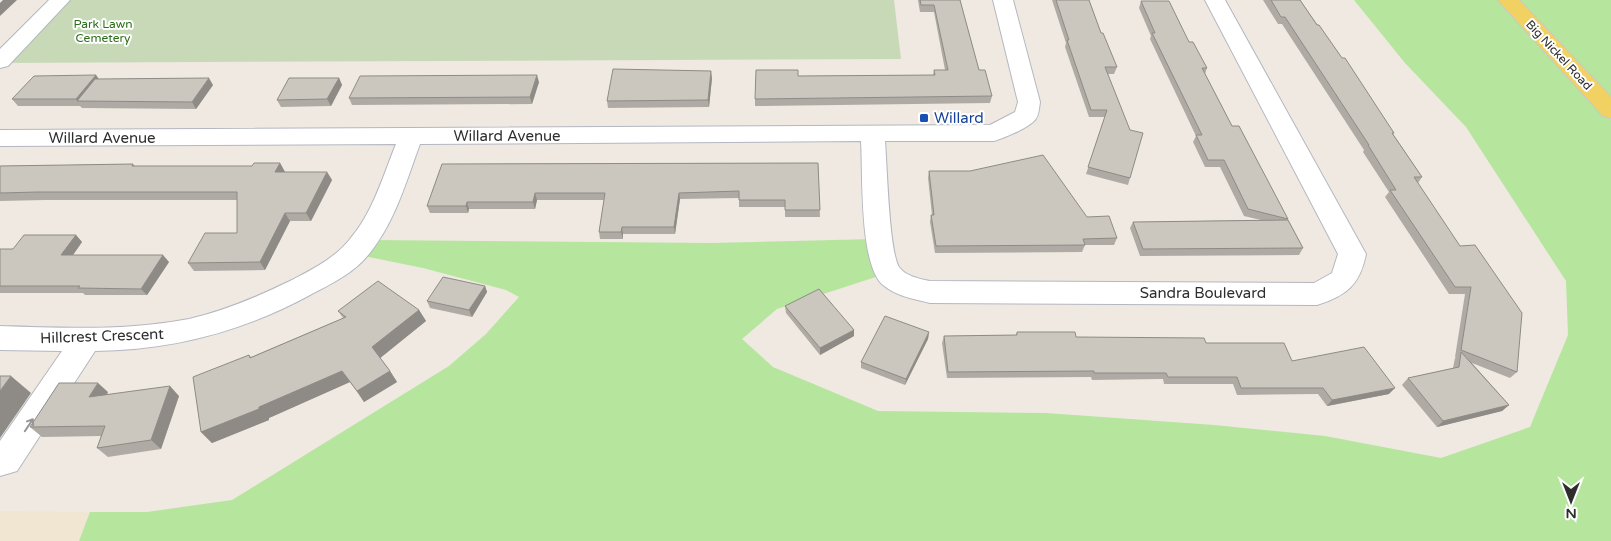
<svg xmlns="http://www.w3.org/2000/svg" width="1611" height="541" viewBox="0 0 1611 541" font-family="'Varela Round',sans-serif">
<rect width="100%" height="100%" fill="#efe9e1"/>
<polygon fill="#f0e6d1" points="0,511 90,512 79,541 0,541"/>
<polygon fill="#b6e59e" points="1354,0 1611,0 1611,541 79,541 90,512 147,512 232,500 449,366 486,334 519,297 506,290 423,268 354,254 370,240 710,243 875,239 882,275 777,309 742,339 773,367 878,411 1046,413 1214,425 1325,436 1441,458 1530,427 1568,335 1566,281 1466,127 1405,63"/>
<polygon fill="#c8d9b8" points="61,0 894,0 901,59 0,63"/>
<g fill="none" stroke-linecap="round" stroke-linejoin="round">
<defs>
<g id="minor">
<polygon points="49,0 70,0 8,66 0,68 0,49"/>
<path d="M993 0H1013L1040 102C1039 108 1039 117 1034 121 1026 129 1004 138 994 141H885C887 165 889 251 899 267 905 276 920 279 930 281L1314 283 1332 273 1338 254 1205 0H1225L1366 254C1360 285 1346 296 1317 305L930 303C914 299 896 296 883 285 859 265 863 173 861 141L420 144C406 182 395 222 369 254 354 273 331 284 310 295 242 332 172 350 95 351L17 471 0 476V441L62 351 0 350V326C63 328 127 331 189 319 225 311 259 296 292 280 313 269 335 258 350 239 373 212 383 176 396 144L0 146V130L990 125 1015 112 1018 102Z"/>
</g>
<polygon id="major" points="1498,0 1519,0 1611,97 1611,118 1603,116"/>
</defs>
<use href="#minor" stroke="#b4b7c1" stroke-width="2"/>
<use href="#major" stroke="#c9c9c9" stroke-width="2"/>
<use href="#minor" fill="#fff" fill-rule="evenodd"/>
<use href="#major" fill="#f2d163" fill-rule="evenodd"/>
</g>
<g fill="#afaba4">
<polygon points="918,0 960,0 979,70 992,96 990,103 755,106 755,99 798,76 933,75 934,70 945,70 934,12 920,12"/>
<polygon points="1052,0 1089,0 1101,33 1117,67 1114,74 1107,74 1130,178 1128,185 1086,174 1105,117 1089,117 1065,47 1066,43"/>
<polygon points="1263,0 1300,0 1394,133 1393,134 1422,177 1418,183 1517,372 1510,378 1472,363 1509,405 1502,411 1437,427 1402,385 1408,378 1453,368 1455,358 1456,357 1455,357 1465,294 1449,294 1385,197 1389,192 1363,152 1364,150 1282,24 1278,24"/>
<polygon points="1141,1 1189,42 1207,68 1205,74 1232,126 1239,126 1303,248 1299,255 1140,256 1130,228 1133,222 1261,220 1244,216 1220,167 1205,167 1193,142 1196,136 1150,39 1151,36 1139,8"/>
<polygon points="96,75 98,79 213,85 196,109 82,108 80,106 18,106 12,99"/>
<polygon points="339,78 342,85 331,106 281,107 277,100"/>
<polygon points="712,78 709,107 608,108 607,101"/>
<polygon points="539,82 532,104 352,105 349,98"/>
<polygon points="280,163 285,172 327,172 332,180 311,221 290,221 265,270 194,271 188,263 237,233 237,200 45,200 0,201 0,166 133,164 135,166 252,166"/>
<polygon points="818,163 820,217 785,217 785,207 739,207 739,198 680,199 675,234 623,234 623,239 600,239 599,232 604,200 537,200 535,209 469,209 468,213 430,213 427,206 442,164"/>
<polygon points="929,171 1087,217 1117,238 1114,245 1085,245 1082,252 935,253 930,222 931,215 932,215 928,178"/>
<polygon points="76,235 82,242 73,255 169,262 147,295 85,295 83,293 0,293 0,249 13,249"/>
<polygon points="485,286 487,292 472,317 430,308 427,301"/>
<polygon points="785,306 854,330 854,336 820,355 786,313"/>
<polygon points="419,310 426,321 380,358 390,371 397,382 364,402 350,382 269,418 269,420 212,443 201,432 249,355 251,357 343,318 338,311"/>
<polygon points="929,332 928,339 905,385 861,368 861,362"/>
<polygon points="1017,332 1076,337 1206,343 1292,361 1389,394 1327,406 1318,394 1237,395 1233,384 1164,384 1163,379 1092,380 1091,377 947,378 942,343 944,336 1016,335"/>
<polygon points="108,392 107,394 179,396 161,449 108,457 97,448 101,436 42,437 30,427"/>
</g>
<g fill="#8e8b86">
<polygon points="3,0 17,0 0,16 0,3"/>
<polygon points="711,71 712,78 709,107 708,100"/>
<polygon points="96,75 101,82 77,101 76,99"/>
<polygon points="537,75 539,82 532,104 530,97"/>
<polygon points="209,78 213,85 196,109 192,102"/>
<polygon points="339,78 342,85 331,106 327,99"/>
<polygon points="280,163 285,172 275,172"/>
<polygon points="327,172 332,180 311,221 306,213"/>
<polygon points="535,193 537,200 535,209 533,202"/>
<polygon points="679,193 680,199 675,234 674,227"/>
<polygon points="467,202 469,209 468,213 466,206"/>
<polygon points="285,213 290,221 265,270 260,262"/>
<polygon points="622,227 623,234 623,239 621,232"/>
<polygon points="76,235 82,242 68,262 61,255"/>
<polygon points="163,255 169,262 147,295 141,289"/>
<polygon points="485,286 487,292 472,317 469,310"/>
<polygon points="419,310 426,321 379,359 372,347"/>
<polygon points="854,330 854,336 820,355 820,348"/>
<polygon points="929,332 928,339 905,385 906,379"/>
<polygon points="342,371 350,382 269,418 269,420 212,443 201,432"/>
<polygon points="390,371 397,382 364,402 357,391"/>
<polygon points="11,376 31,393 0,438 0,391"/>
<polygon points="98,383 108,392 100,407 89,397"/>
<polygon points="170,386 179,396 161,449 151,440"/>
<polygon points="1395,388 1389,394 1327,406 1332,400"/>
<polygon points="1509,405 1502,411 1437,427 1443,421"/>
</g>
<g fill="#cbc7bf" stroke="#8e8b86">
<polygon points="920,0 960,0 979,70 985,70 992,96 755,99 756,70 798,70 798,76 935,75 934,70 948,70 934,5 921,5"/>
<polygon points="1056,0 1089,0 1101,33 1103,33 1117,67 1105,67 1130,130 1143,133 1130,178 1088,167 1107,110 1091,110 1067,40 1069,40"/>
<polygon points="1271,0 1300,0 1317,25 1319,25 1342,58 1345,58 1394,133 1392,133 1422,177 1414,177 1460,246 1475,245 1522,313 1517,372 1461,350 1471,287 1455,287 1390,190 1396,190 1368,145 1369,145 1285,17 1281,17"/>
<polygon points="1141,1 1169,1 1189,42 1193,42 1207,68 1202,68 1232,126 1239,126 1288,219 1248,209 1224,160 1208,160 1196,135 1202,135 1152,33 1155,33"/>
<polygon points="613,69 711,71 708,100 607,101"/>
<polygon points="96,75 76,99 12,99 34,76"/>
<polygon points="537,75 530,97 349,98 360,76"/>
<polygon points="209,78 192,102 77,101 95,79"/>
<polygon points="289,78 339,78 327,99 277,100"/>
<polygon points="1043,155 1087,217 1109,216 1117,238 1083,239 1085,245 936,246 931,215 934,215 929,171 970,171"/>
<polygon points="254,163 280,163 275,172 327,172 306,213 285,213 260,262 188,263 205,233 237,233 237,192 38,192 0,193 0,166 133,164 132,166 252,166"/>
<polygon points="818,163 820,210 785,210 785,200 739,200 739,191 679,193 674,227 622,227 621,232 599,232 605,193 535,193 533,202 467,202 466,206 427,206 442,164"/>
<polygon points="1288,220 1303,248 1143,249 1133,222"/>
<polygon points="24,235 76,235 61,255 163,255 141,289 78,288 80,286 0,286 0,249 13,249"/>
<polygon points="443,277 485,286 469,310 427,301"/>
<polygon points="378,281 419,310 372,347 390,371 357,391 342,371 259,407 259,409 201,432 193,377 249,355 250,358 346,317 338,311"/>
<polygon points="819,289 854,330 820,348 785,306"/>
<polygon points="885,316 929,332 906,379 861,362"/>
<polygon points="1017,332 1075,332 1076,337 1204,338 1206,343 1284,343 1292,361 1364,347 1395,388 1332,400 1323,388 1241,388 1237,377 1168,377 1166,373 1094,373 1094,371 948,372 944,336 1017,335"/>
<polygon points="1461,352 1509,405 1443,421 1408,378 1459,367"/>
<polygon points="0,376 11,376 0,391"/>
<polygon points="59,383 98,383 89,397 170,386 151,440 97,448 105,426 30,427"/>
</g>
<defs><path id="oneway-shaft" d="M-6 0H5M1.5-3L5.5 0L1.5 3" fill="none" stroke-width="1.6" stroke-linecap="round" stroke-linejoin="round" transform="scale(1.25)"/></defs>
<use stroke="#969696" href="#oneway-shaft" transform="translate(29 425) rotate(-56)"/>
<rect fill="#1a4fb4" stroke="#fff" stroke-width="2" x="919" y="113" width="10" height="10" rx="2.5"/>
<g text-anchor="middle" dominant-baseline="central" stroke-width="4" stroke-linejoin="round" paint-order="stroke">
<g font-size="12" fill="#2c6e1b" stroke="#fff">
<text x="103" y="24">Park Lawn<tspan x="103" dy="14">Cemetery</tspan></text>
</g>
<g font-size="12" fill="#2e2e2e" stroke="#fff">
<text transform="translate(1559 55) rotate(47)">Big Nickel Road</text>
</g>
<g font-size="15" fill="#164399" stroke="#fff" text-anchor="start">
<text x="934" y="118">Willard</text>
</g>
<g font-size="15" fill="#2e2e2e" stroke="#fff">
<text x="507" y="136">Willard Avenue</text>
<text x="102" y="138">Willard Avenue</text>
<text x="1203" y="293">Sandra Boulevard</text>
<text transform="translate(102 336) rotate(-2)">Hillcrest Crescent</text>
</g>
</g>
<g transform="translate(1571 501) rotate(180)" stroke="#ffffff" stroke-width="4" paint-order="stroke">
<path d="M0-4L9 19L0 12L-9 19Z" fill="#2e2e2e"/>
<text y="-8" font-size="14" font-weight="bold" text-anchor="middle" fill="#2e2e2e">N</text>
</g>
</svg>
